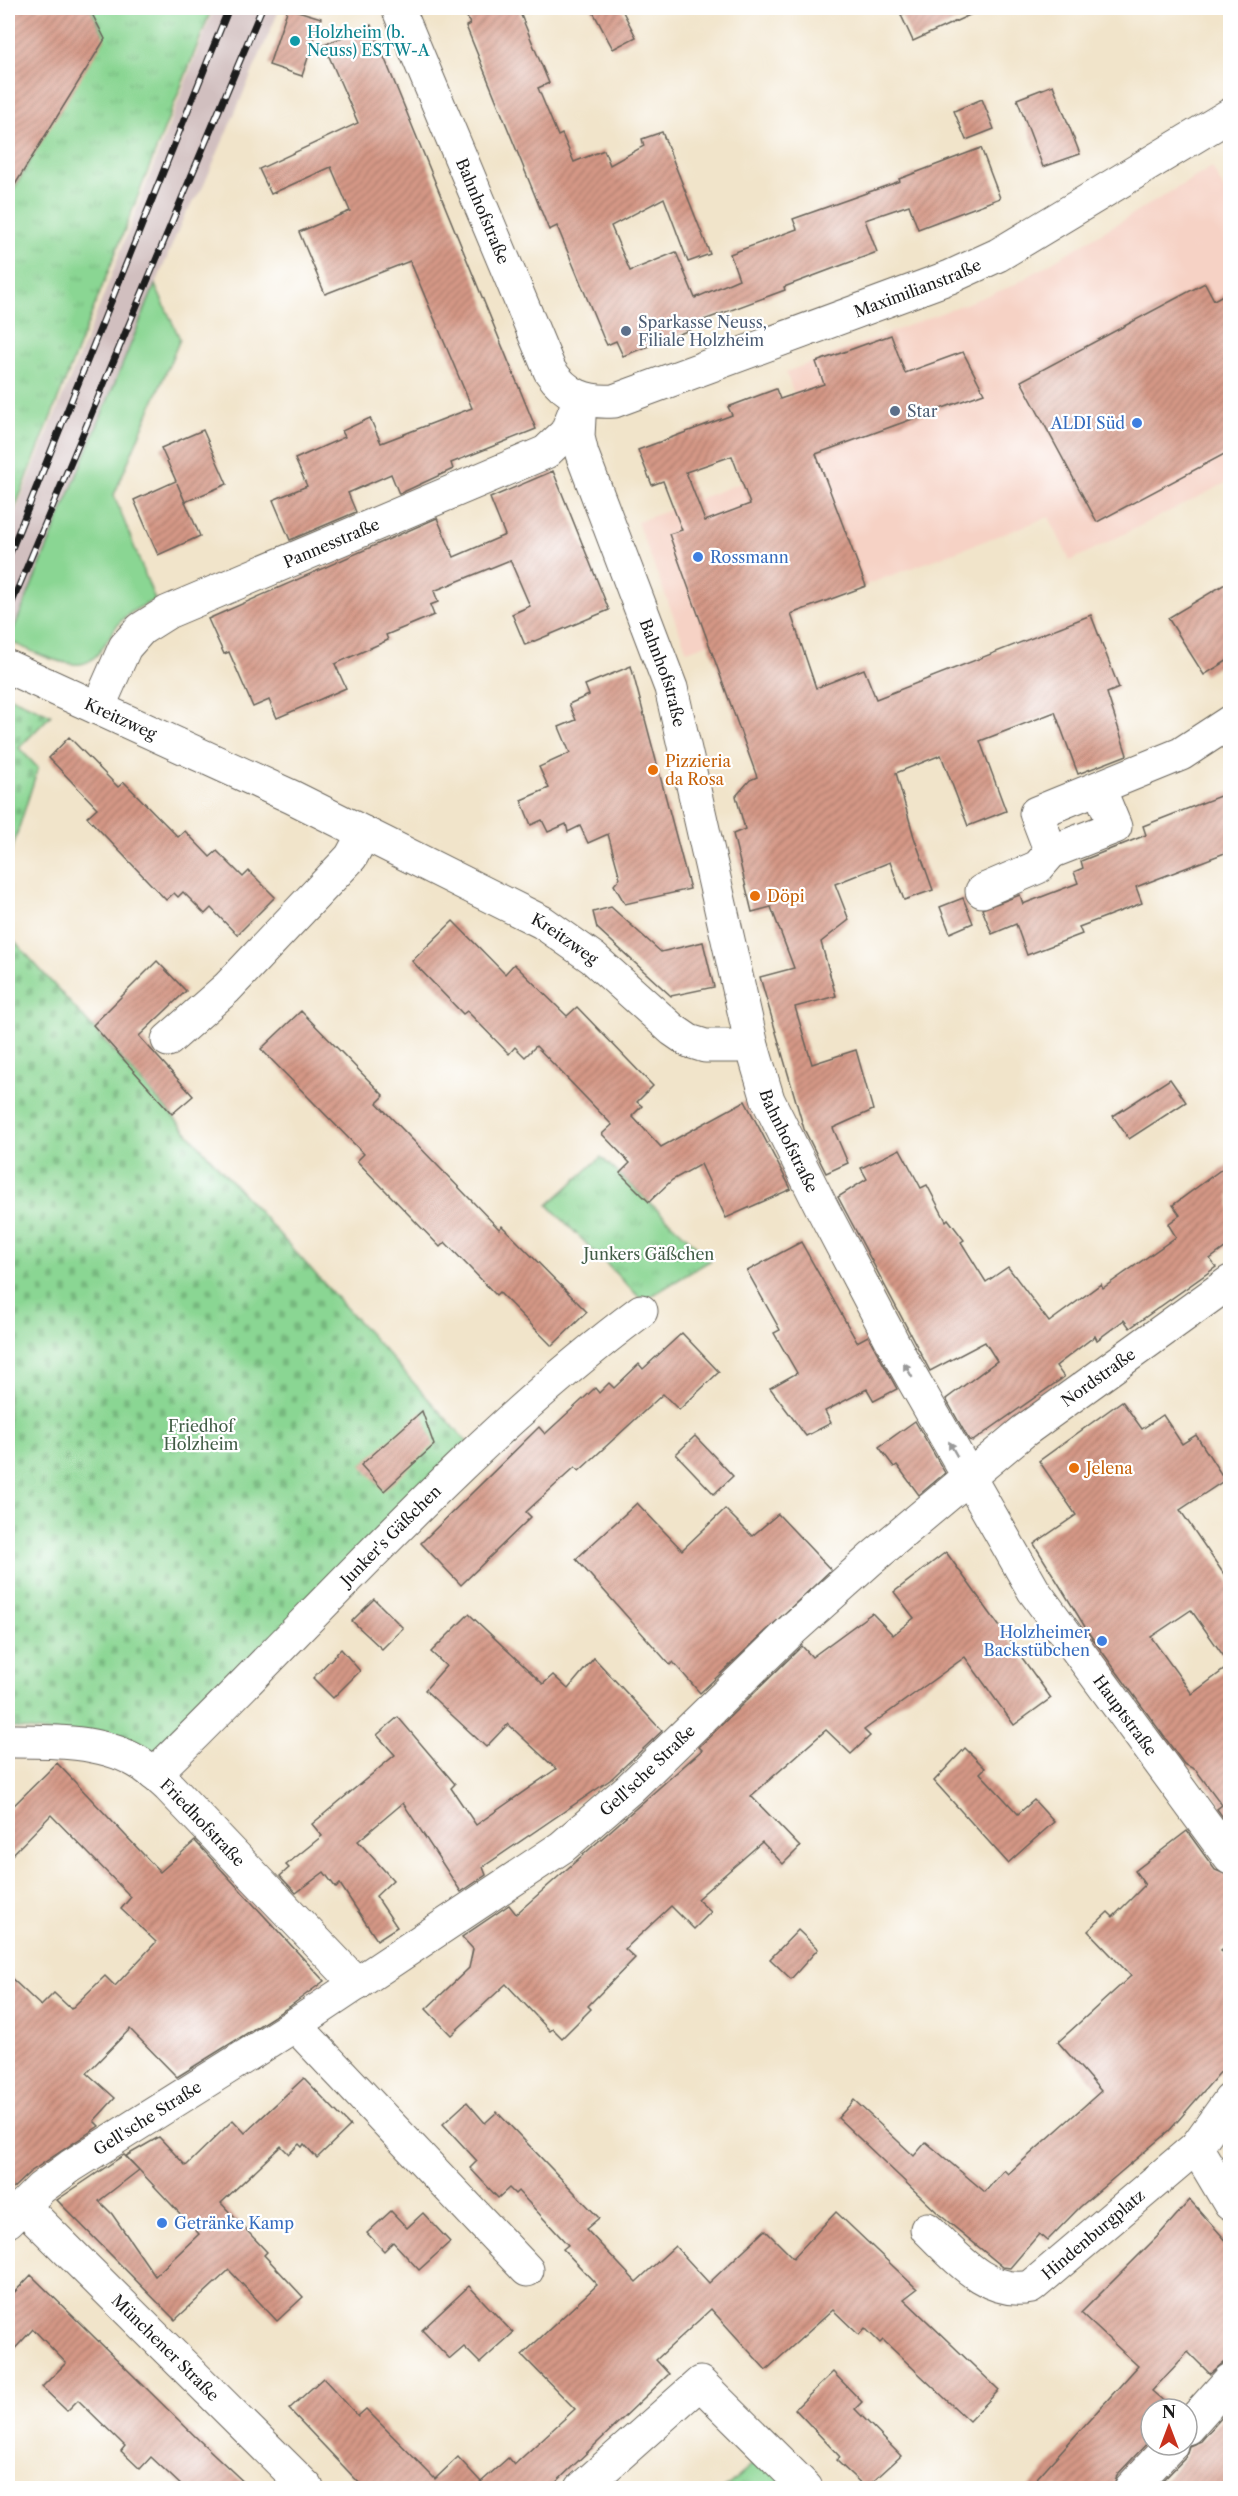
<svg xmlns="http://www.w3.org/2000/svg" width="1238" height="2496" viewBox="0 0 1238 2496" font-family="'Libre Caslon Text',serif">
<defs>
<pattern id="cemetery-stones" width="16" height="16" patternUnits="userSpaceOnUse" patternTransform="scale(1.5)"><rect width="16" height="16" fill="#8ad693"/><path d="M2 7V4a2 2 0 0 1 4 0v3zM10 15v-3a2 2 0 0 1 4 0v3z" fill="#76b77e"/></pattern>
<pattern id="park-tufts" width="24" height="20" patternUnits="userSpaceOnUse" patternTransform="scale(1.5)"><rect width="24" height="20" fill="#8ad693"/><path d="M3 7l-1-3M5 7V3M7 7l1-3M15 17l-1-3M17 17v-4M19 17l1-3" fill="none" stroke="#76b77e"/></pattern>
<pattern id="building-hatch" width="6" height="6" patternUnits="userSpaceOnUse" patternTransform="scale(1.5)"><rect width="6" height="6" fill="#d59886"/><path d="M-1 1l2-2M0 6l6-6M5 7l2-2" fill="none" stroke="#ac7b6d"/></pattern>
</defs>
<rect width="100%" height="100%" fill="#fff"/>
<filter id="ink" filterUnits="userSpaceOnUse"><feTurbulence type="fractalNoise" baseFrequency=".0167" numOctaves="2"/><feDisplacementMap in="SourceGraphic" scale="12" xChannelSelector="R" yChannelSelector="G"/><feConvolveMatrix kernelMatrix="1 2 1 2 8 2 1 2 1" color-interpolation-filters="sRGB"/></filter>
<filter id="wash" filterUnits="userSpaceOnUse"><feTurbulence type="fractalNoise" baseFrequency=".008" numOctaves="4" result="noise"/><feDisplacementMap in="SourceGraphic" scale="24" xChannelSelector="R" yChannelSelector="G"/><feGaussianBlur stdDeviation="1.35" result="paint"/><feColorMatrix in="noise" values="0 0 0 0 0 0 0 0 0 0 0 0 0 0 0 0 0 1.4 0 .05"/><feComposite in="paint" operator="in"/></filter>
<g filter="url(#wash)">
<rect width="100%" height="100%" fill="#f1e4ca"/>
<polygon fill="#f6d2c5" points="1212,167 1230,201 1230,481 1070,561 1049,517 687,651 637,522 815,455 786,372 1012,286"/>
<polygon fill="#d1bfbf" points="214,8 280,8 203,187 184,216 8,644 8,530 100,305"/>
<path fill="#8ad693" stroke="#537958" stroke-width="1.5" d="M155 285 180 339 114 495 155 600C142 606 129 612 120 622 106 637 99 667 74 664 51 662 30 650 9 641Z"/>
<g fill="url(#cemetery-stones)" stroke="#537958" stroke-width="1.5">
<polygon points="8,696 51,715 19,748 38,768 8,862"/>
<polygon points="8,934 468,1443 164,1754 112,1741 8,1727"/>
</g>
<g fill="url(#park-tufts)" stroke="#537958" stroke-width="1.5">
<polygon points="90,8 212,8 8,526 8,200 103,33"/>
<polygon points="601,1157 711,1260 643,1301 548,1205"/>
<polygon points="761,2457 793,2488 725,2488"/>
</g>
<g id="blocks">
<g fill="url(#building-hatch)" fill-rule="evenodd">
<polygon points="8,8 89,8 105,39 8,196"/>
<polygon points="288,8 321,18 302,76 269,65"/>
<polygon points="463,8 518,8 549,83 538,88 558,136 562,134 574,162 604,150 610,165 644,146 642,139 662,132 710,254 688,262 664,198 611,226 630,271 676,252 695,298 739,279 730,254 797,229 793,219 900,181 899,179 981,148 1000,198 918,229 909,205 865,220 877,252 784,287 785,290 704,320 705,324 623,356 616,341 607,345 603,337 557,226 549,230 466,26 470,24"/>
<polygon points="591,8 621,8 636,37 613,49"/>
<polygon points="915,8 985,8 913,41 901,15"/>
<polygon points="371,25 536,429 451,463 453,469 399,494 391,474 348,493 356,512 290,540 273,500 307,486 295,459 345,437 342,431 370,418 381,443 472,408 410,261 325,294 299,232 350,211 331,167 271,194 259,169 358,123 324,45"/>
<polygon points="1053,85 1080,154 1043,167 1017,99"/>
<polygon points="982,99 994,129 966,140 954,111"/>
<polygon points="1205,283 1214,300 1230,291 1230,451 1097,522 1021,381"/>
<path d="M891 335 905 373 963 352 984 393 816 454 866 586 791 614 816 688 864 669 876 699 1091 615 1119 688 1107 693 1127 755 1078 774 1055 712 980 741 1006 811 968 826 941 755 896 773 914 837 933 890 904 900 890 862 835 884 849 920 821 942 836 996 795 1007 812 1064 856 1050 873 1110 833 1128 848 1163 826 1173 804 1129 760 977 794 968 771 907 752 912 733 834 745 829 736 796 750 780 757 777 669 534 682 530 663 481 652 485 638 450 732 415 728 407 776 389 780 399 824 384 816 362ZM732 456 750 504 705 521 686 472Z"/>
<polygon points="203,430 227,484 185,502 177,483 200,536 158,555 134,500 176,481 161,448"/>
<polygon points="553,471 609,610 525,645 512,614 530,606 510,560 434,591 438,602 430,605 434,615 386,635 388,640 335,664 346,688 277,718 269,700 253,707 229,652 224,654 208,619 437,518 454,557 505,535 490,498"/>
<polygon points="1230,581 1230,659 1204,675 1168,618"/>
<polygon points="631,666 690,889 625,904 614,885 620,878 608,834 588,843 580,826 568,832 566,824 548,832 542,820 531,825 521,800 549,788 539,767 570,753 559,727 576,720 569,704 589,695 585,685"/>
<polygon points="69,737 118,787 124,782 178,837 185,831 210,857 217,851 243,877 249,871 275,897 237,935 211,908 205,914 183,892 178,897 174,893 166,900 87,817 97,808 49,758"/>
<polygon points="1230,792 1230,851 1136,887 1142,903 1079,927 1082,934 1027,955 1016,924 992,934 982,909 1020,895 1023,904 1078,883 1074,872 1083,868 1081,861 1146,835 1143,826"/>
<polygon points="963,898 973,923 950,933 940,907"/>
<polygon points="611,907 661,952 703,942 714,987 671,996 597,928 593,912"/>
<polygon points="453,921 505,974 514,964 567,1016 577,1007 653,1086 637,1102 642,1106 632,1116 661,1147 745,1101 791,1189 726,1218 701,1164 672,1180 649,1202 620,1173 630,1163 602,1134 612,1125 561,1072 536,1046 525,1057 515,1047 509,1054 467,1011 463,1014 412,961"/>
<polygon points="157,961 186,991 139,1036 193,1096 172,1114 93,1025"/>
<polygon points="301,1011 384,1096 377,1103 499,1229 502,1226 587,1312 552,1346 499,1292 496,1295 445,1242 440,1247 357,1161 364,1154 261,1049"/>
<polygon points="1170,1079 1186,1102 1129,1139 1113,1116"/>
<polygon points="900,1149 921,1188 927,1185 946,1221 948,1219 964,1240 961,1242 986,1282 1008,1267 1049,1322 1101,1284 1103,1288 1176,1237 1168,1224 1180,1215 1173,1205 1230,1163 1230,1244 1210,1259 1216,1267 1130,1328 1124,1320 1097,1340 1095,1336 1056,1366 1064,1377 973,1441 969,1440 946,1399 997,1361 985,1342 930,1371 838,1197 867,1179 861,1168"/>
<polygon points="801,1242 857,1342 868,1336 897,1389 874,1401 867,1389 825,1411 831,1423 806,1436 770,1388 797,1373 774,1333 780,1330 747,1271"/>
<polygon points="682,1333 719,1372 679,1410 663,1394 579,1471 575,1467 526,1512 531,1517 461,1585 421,1543 539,1427 545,1434 595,1388 599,1393 609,1383 614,1388 639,1364 643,1369"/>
<path d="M1122 1401 1142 1429 1163 1415 1182 1444 1196 1435 1225 1480 1180 1510 1230 1583V1827L1217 1809 1222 1805 1196 1770 1184 1764 1090 1635 1034 1544 1076 1515 1039 1461ZM1191 1610 1230 1665 1192 1694 1151 1637Z"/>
<polygon points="422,1411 434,1445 384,1491 361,1465"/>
<polygon points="915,1421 945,1473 919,1495 897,1465 894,1467 879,1447"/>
<polygon points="695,1436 733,1476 714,1494 676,1454"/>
<polygon points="637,1503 682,1550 725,1509 752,1536 778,1514 831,1570 700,1693 673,1662 670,1665 576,1559"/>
<polygon points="946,1552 1051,1698 1014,1725 965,1657 864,1730 870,1736 851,1754 826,1730 751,1796 800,1847 783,1864 762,1842 697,1899 711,1912 694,1929 671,1906 625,1949 635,1958 588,2006 591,2009 562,2038 553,2029 550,2031 506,1984 451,2035 426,2009 469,1968 473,1949 462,1937 509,1905 516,1914 702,1750 699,1747 802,1646 812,1657 872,1613 893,1635 914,1618 894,1592"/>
<polygon points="374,1599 403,1628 382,1649 352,1621"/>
<polygon points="469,1614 543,1684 553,1675 568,1689 594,1658 662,1731 610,1780 483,1867 486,1875 461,1892 403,1803 358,1841 393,1880 376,1896 397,1927 377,1940 340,1884 336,1888 324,1872 296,1893 280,1876 289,1868 286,1865 322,1836 312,1824 395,1755 377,1735 398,1717 455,1784 451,1788 476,1825 556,1769 508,1724 486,1747 425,1690 446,1666 431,1652"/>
<polygon points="341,1649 360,1671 333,1698 313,1678"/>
<polygon points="965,1748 985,1768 980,1773 1018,1814 1034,1800 1054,1822 1008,1863 934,1781"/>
<polygon points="57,1763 160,1872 195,1841 324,1981 289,2007 177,2077 130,2029 87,2073 115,2098 94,2121 99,2126 30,2172 8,2193 8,1975 41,2006 54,1993 71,2009 105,1976 115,1986 156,1942 121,1909 131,1897 51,1815 8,1859 8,1811"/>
<polygon points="1187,1831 1215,1870 1230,1876 1230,1943 1221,1950 1230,1963 1230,2061 1169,2131 1150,2147 1080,2207 1047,2241 1039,2234 1010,2268 1003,2267 940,2215 838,2118 854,2100 914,2156 926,2142 985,2192 1004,2170 1008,2174 1101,2091 1058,2042 1131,1976 1088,1931 1108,1912 1113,1917 1145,1885 1135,1871"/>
<polygon points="798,1930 818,1949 791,1979 770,1959"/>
<polygon points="304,2078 350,2126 317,2158 304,2144 302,2147 299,2144 289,2154 281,2146 221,2203 267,2252 264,2255 303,2297 277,2321 229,2270 175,2320 57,2200 124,2155 139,2170 99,2201 112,2214 155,2276 199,2234 126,2156 159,2137 186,2166 233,2120 245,2133"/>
<polygon points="467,2102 485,2123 497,2112 599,2218 586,2229 636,2282 675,2246 709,2283 765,2230 793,2258 836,2212 917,2289 904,2299 999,2390 969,2421 883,2340 880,2343 865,2328 859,2335 833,2310 766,2370 711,2309 656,2360 669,2374 550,2488 364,2488 289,2409 323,2378 358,2416 366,2409 435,2479 458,2457 481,2482 508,2458 514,2465 575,2409 522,2355 597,2285 563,2249 568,2245 518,2191 515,2194 509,2188 498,2198 470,2168 477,2161 443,2124"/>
<polygon points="1190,2200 1230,2245 1230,2362 1224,2362 1210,2374 1188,2352 1152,2391 1173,2409 1151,2409 1151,2439 1117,2475 1113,2488 1028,2488 1138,2366 1081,2313 1158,2236"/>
<polygon points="391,2211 407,2228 423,2213 450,2242 419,2270 393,2242 384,2251 367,2233"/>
<polygon points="31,2275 200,2441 250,2488 184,2488 151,2457 140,2469 121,2451 125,2446 78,2400 67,2411 42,2387 66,2363 33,2329 8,2356 8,2299"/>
<polygon points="469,2286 513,2333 480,2363 464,2347 450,2359 422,2330"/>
<polygon points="833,2372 862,2402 855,2409 901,2456 866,2488 836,2460 840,2457 795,2409"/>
<polygon points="1230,2408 1230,2488 1156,2488 1185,2458 1189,2446 1201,2441"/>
</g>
</g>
</g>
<g filter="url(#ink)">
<use href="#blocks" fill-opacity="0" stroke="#676259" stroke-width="1.5"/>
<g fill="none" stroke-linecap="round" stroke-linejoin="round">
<defs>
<g id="minor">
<path id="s1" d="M580 398 578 437 582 454 671 688 752 1046 768 1100 821 1206 902 1360 1034 1591 1230 1858"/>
<path id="s2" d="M8 667 292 797 542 922 593 958 673 1030 689 1041 705 1046H752"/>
<path id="s3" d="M98 708 125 647 141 629 168 612 546 452 566 433 577 406"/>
<polyline points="1051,852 1115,827 1099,788"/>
<polyline points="982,891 1038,867 1051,852 1036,813 1181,754 1230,722"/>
<polyline points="168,1040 227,988 351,857 364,833"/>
<path id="s4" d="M8 1741C49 1741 99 1740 136 1761 148 1767 159 1778 169 1787L357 1984"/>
<path id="s5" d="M154 1774C315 1619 462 1445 641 1311"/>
<polyline points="295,2025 527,2270"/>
<polyline points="1196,2147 1230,2204"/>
<path id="s6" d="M23 2206 307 2488"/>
<path id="s7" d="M8 2221 41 2188 71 2166 295 2025 562 1847 629 1789 793 1629 871 1559 1024 1431 1230 1282"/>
<path id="s8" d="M927 2229C956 2257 987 2296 1031 2287L1196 2147 1230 2100"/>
<polyline points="1187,2428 1230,2380"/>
<polyline points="582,2488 700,2383 806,2488"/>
<polyline points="1131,2488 1171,2445"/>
</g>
<g id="major">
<path id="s9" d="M398 8 550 371C566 395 586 403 614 401L950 277 998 255 1230 115"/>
</g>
</defs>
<use href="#minor" stroke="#676259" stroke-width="35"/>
<use href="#major" stroke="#676259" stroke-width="35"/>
<use href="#minor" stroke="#fff" stroke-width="33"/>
<use href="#major" stroke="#fff" stroke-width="33"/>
<defs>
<g id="rail">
<polyline points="8,558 229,8"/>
<polyline points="8,612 262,8"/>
</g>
</defs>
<use href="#rail" stroke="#1c1c1c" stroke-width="7"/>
<use href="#rail" stroke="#fff" stroke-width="4.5" stroke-dasharray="14" stroke-linecap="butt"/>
</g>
<defs><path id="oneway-solid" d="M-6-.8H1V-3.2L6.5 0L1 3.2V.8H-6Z" transform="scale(1.5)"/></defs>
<g fill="#999">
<use href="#oneway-solid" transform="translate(908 1370) rotate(-120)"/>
<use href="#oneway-solid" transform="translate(953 1449) rotate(-120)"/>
</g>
</g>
<circle fill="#0f9aa8" stroke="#fff" stroke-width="2" cx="295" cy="41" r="6"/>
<g fill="#5c6f8a" stroke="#fff" stroke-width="2">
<circle cx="626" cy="331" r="6"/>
<circle cx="895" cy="411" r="6"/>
</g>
<g fill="#3f7fe0" stroke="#fff" stroke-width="2">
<circle cx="1137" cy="423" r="6"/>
<circle cx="698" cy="557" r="6"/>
<circle cx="1102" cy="1641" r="6"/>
<circle cx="162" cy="2223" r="6"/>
</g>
<g fill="#e8710a" stroke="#fff" stroke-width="2">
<circle cx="653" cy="770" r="6"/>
<circle cx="755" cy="896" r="6"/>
<circle cx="1074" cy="1468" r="6"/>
</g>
<g text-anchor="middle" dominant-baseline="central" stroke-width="4.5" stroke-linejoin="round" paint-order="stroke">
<g font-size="16" fill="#0d838f" stroke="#fff" text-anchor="start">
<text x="307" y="32">Holzheim (b.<tspan x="307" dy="18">Neuss) ESTW-A</tspan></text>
</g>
<g font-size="16" fill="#1c1c1c" stroke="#fff">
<text stroke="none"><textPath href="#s9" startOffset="220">Bahnhofstraße</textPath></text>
<text stroke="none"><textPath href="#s9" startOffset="792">Maximilianstraße</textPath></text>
<text stroke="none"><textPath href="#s3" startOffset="300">Pannesstraße</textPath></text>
<text stroke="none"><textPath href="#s1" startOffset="290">Bahnhofstraße</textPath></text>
<text stroke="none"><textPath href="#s2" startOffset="124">Kreitzweg</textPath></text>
<text stroke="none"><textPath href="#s2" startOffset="620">Kreitzweg</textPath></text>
<text stroke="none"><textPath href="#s1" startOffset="776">Bahnhofstraße</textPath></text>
<text stroke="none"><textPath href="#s7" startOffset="1383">Nordstraße</textPath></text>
<text stroke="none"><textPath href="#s5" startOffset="336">Junker's Gäßchen</textPath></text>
<text stroke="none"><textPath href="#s1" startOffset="1443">Hauptstraße</textPath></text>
<text stroke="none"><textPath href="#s7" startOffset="784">Gell'sche Straße</textPath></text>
<text stroke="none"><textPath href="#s4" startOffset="222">Friedhofstraße</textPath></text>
<text stroke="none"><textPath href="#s7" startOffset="174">Gell'sche Straße</textPath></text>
<text stroke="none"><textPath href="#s8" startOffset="206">Hindenburgplatz</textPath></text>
<text stroke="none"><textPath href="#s6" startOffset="201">Münchener Straße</textPath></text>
</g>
<g font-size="16" fill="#4e5e75" stroke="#fff" text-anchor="start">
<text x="638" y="322">Sparkasse Neuss,<tspan x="638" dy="18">Filiale Holzheim</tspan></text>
<text x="907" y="411">Star</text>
</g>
<g font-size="16" fill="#366cbe" stroke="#fff" text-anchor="end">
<text x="1125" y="423">ALDI Süd</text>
<text x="710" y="557" text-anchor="start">Rossmann</text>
<text x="1090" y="1632">Holzheimer<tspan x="1090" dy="18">Backstübchen</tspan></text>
<text x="174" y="2223" text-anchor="start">Getränke Kamp</text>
</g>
<g font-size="16" fill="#c56008" stroke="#fff" text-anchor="start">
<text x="665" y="761">Pizzieria<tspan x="665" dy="18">da Rosa</tspan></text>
<text x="767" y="896">Döpi</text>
<text x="1086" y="1468">Jelena</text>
</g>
<g font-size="16" fill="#425d46" stroke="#fff">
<text x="649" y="1254">Junkers Gäßchen</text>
<text x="201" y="1426">Friedhof<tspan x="201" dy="18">Holzheim</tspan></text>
</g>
</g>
<rect width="1238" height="2496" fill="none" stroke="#fff" stroke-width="30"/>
<g transform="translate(1169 2427)"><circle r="28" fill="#ffffff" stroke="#a4a4a4" stroke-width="1.5"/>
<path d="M0-4.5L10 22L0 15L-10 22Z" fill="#c8321e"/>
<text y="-9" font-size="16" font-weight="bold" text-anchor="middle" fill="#1c1c1c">N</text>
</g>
</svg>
